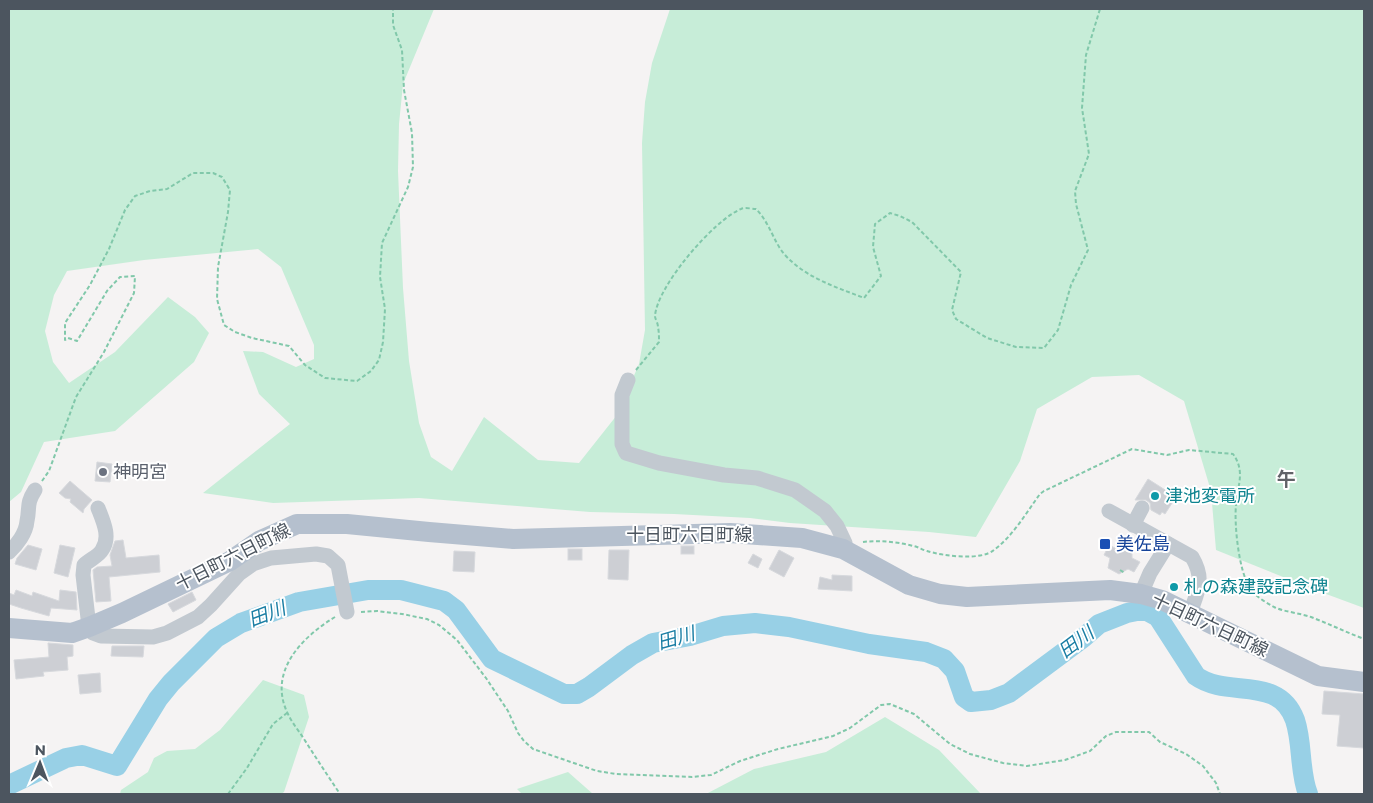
<svg xmlns="http://www.w3.org/2000/svg" width="1373" height="803" viewBox="0 0 1373 803" font-family="Montserrat,'Noto Sans JP',sans-serif">
<rect width="100%" height="100%" fill="#f5f3f3"/>
<g fill="#c7edd8">
<polygon points="9,9 434,9 403,84 399,124 398,171 403,288 409,361 419,423 431,457 452,471 484,417 538,460 579,463 617,415 639,364 645,330 642,143 645,102 652,63 670,9 1364,9 1364,608 1318,591 1216,550 1211,491 1184,401 1139,375 1092,377 1037,409 1020,461 976,537 929,532 790,523 750,518 674,514 590,512 419,498 273,503 203,493 290,424 259,394 243,351 263,352 296,367 314,359 314,345 281,267 258,249 144,260 67,271 54,295 45,331 53,362 69,383 115,352 168,297 195,317 209,333 194,362 115,431 44,442 21,492 9,502"/>
<polygon points="263,680 304,695 309,717 284,792 281,794 120,794 121,790 148,772 154,758 167,751 195,749 220,730"/>
<polygon points="885,717 939,750 981,794 706,794 754,769 826,752"/>
<polygon points="568,772 593,794 522,794 517,789"/>
</g>
<g fill="none" stroke-linecap="round" stroke-linejoin="round">
<path stroke="#98d0e6" stroke-width="20" d="M9 785 66 758 82 755 117 766 158 699 171 683 216 638 241 623 299 602 368 590H401L444 601 456 610 492 659 564 694H577L589 687 632 655 653 643 690 636 723 626 755 623 789 627 869 644 926 652 944 659 955 671 964 697 971 702 991 700 1009 693 1083 638 1099 624 1127 613 1137 611H1147L1158 617 1196 676C1228 699 1278 674 1295 720 1303 744 1299 771 1308 794"/>
</g>
<g fill="#cdcfd4" stroke="#d7d9dd">
<polygon points="97,462 112,464 110,482 95,481"/>
<polygon points="1148,479 1173,495 1171,498 1174,500 1165,514 1162,512 1160,515 1151,510 1150,503 1146,500 1135,500"/>
<polygon points="70,481 92,500 84,509 83,513 70,502 71,499 65,498 59,493"/>
<polygon points="123,540 126,558 159,555 160,572 109,577 111,601 96,602 93,570 97,567 112,566 110,555 115,541"/>
<polygon points="1122,542 1132,548 1132,558 1140,562 1134,572 1128,569 1119,574 1108,568 1110,558 1104,555 1109,545 1115,548"/>
<polygon points="28,545 42,549 36,570 15,564 17,558"/>
<polygon points="60,545 75,548 68,577 54,573"/>
<rect x="681" y="546" width="13" height="8"/>
<rect x="568" y="549" width="14" height="11"/>
<polygon points="609,550 629,550 628,580 608,579"/>
<polygon points="779,550 794,558 784,577 769,569"/>
<polygon points="454,551 475,552 474,572 453,571"/>
<polygon points="753,554 762,559 758,568 748,563"/>
<polygon points="832,575 852,576 852,591 818,589 820,577 832,580"/>
<polygon points="16,590 32,596 33,592 59,601 60,590 76,592 77,610 51,608 49,616 21,608 9,604 9,593 14,595"/>
<polygon points="192,592 196,600 173,612 168,604"/>
<polygon points="48,643 73,645 73,656 67,657 68,670 43,672 44,676 16,679 14,660 49,657"/>
<polygon points="112,646 144,646 143,657 111,656"/>
<polygon points="100,673 101,692 80,694 78,675"/>
<polygon points="1324,691 1364,694 1364,748 1337,746 1340,715 1322,714"/>
</g>
<g fill="none" stroke-linecap="round" stroke-linejoin="round">
<g stroke="#81c8aa" stroke-width="2" stroke-dasharray="4 2.5" stroke-linecap="butt">
<path d="M636 370 659 342C659 337 659 332 658 327 658 323 655 319 655 316 657 286 714 220 741 209 745 207 752 209 756 209 770 223 774 243 785 255 806 278 836 287 864 298L881 276 873 247 875 224 890 213 900 216 912 222 961 272 952 310 956 319 987 338 1016 347 1044 348 1058 330 1071 285 1088 250 1076 204 1075 191 1089 154 1082 108 1086 55 1100 9"/>
<polyline points="42,481 49,471 76,397 104,352 134,293 135,276 120,277 107,291 77,341 68,338 65,340 65,323 90,285 109,249 125,210 135,196 150,191 167,189 193,173 213,173 222,177 230,190 228,212 218,267 217,299 224,325 235,332 252,338 289,346 305,365 325,378 357,381 371,371 379,360 383,342 385,309 380,277 382,243 408,187 413,167 412,133 404,90 402,50 393,25 393,9"/>
<path d="M863 542C880 540 900 542 917 547 920 548 923 550 927 551 943 556 981 561 994 550 1013 536 1026 513 1040 494L1044 491 1132 449 1167 455 1189 450 1233 454C1246 472 1237 486 1236 505 1234 525 1239 572 1250 588 1255 596 1265 602 1274 607 1285 612 1299 613 1311 617 1329 624 1346 632 1364 639"/>
<polyline points="1120,570 1125,573"/>
<polyline points="361,612 377,611 402,614 427,619 439,625 457,640 486,678 508,711 518,733 524,741 533,749 597,771 616,774 692,777 711,775 740,761 778,749 833,736 850,728 881,705 890,704 914,714 950,744 970,754 1003,763 1027,766 1065,760 1090,751 1106,736 1116,732 1149,732 1160,742 1186,754 1203,766 1216,783 1220,794"/>
<path d="M335 617C302 637 267 672 288 714 292 723 299 731 304 739 316 758 328 776 340 794"/>
<polyline points="228,794 247,768 273,724 287,713"/>
</g>
<g stroke="#c2c9d0" stroke-width="15">
<polyline points="628,380 622,395 622,444 626,453 659,463 724,475 757,478 795,490 825,511 837,526 845,543 843,549"/>
<path d="M98 508C103 521 111 537 102 550 99 556 89 560 84 565L83 575 89 627 93 633 101 636 153 637 167 633 198 617 211 605 239 574 253 564 271 558 316 554 328 556 338 565 347 612"/>
<path d="M1109 511 1192 557C1205 579 1198 591 1190 613"/>
<polyline points="1133,525 1142,508"/>
<path d="M9 552C17 545 26 533 27 521 30 507 26 504 35 490"/>
<polyline points="1141,594 1150,573 1168,544"/>
</g>
<polyline stroke="#b5c0ce" stroke-width="20" points="9,628 72,633 89,627 122,613 230,561 259,541 297,524 347,524 429,532 513,539 730,533 802,538 843,549 909,585 940,594 967,597 1110,590 1141,594 1162,600 1318,676 1364,682"/>
</g>
<circle fill="#6b7280" stroke="#fff" stroke-width="2" cx="103" cy="472" r="5"/>
<g fill="#0f9aa8" stroke="#fff" stroke-width="2">
<circle cx="1155" cy="496" r="5"/>
<circle cx="1174" cy="587" r="5"/>
</g>
<rect fill="#1a4fb4" stroke="#fff" stroke-width="2" x="1099" y="538" width="12" height="12" rx="2.5"/>
<g text-anchor="middle" dominant-baseline="central" stroke-width="4" stroke-linejoin="round" paint-order="stroke">
<g font-size="18" fill="#5b616d" stroke="#fff" text-anchor="start">
<text x="113" y="472">神明宮</text>
</g>
<g font-size="18" fill="#0d838f" stroke="#fff" text-anchor="start">
<text x="1165" y="496">津池変電所</text>
<text x="1184" y="587">札の森建設記念碑</text>
</g>
<g font-size="18" fill="#4c555f" stroke="#fff">
<text x="689" y="535">十日町六日町線</text>
<text transform="translate(233 557) rotate(-27)">十日町六日町線</text>
<text transform="translate(1210 625) rotate(25)">十日町六日町線</text>
</g>
<g font-size="18" fill="#164399" stroke="#fff" text-anchor="start">
<text x="1116" y="544">美佐島</text>
</g>
<g font-size="19" font-weight="bold" fill="#606267" stroke="#fff">
<text x="1286" y="479">午</text>
</g>
<g font-size="19" font-style="italic" fill="#1a7ea4" stroke="#fff">
<text transform="translate(267 614) rotate(-21)">田川</text>
<text transform="translate(676 638) rotate(-16)">田川</text>
<text transform="translate(1076 642) rotate(-37)">田川</text>
</g>
</g>
<rect width="1373" height="803" fill="none" stroke="#4c555f" stroke-width="20"/>
<g transform="translate(40 763) rotate(1)" stroke="#ffffff" stroke-width="4" paint-order="stroke">
<path d="M0-4L9 19L0 12L-9 19Z" fill="#4c555f"/>
<text y="-8" font-size="14" font-weight="bold" text-anchor="middle" fill="#4c555f">N</text>
</g>
</svg>
